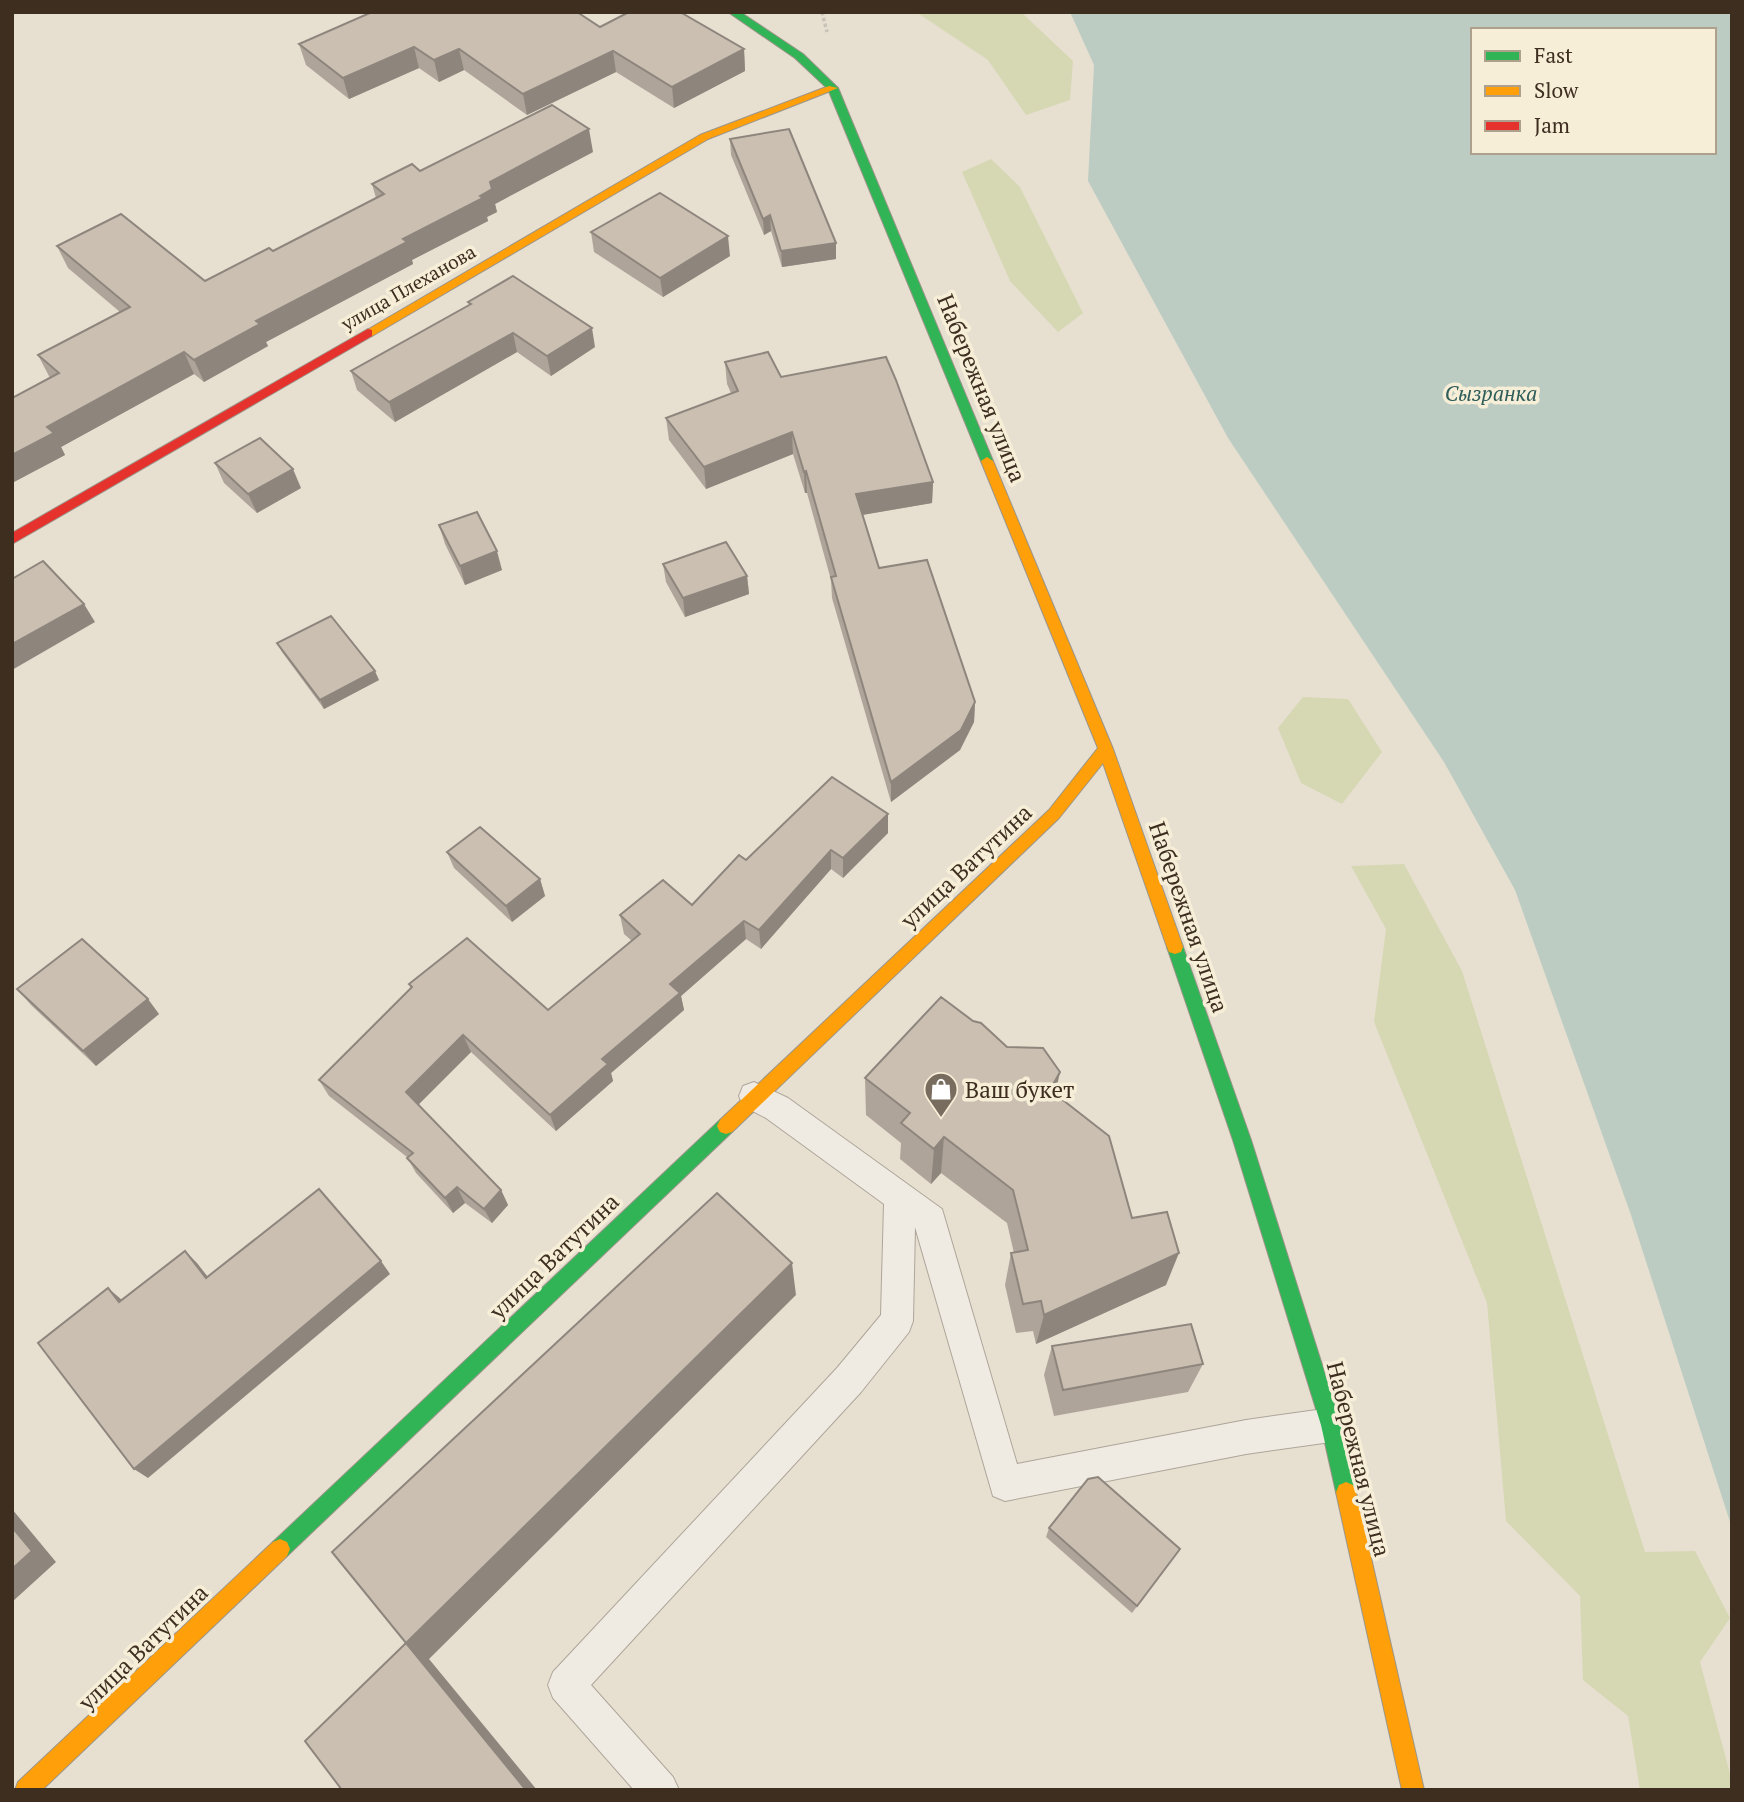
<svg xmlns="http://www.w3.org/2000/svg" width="1744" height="1802" viewBox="0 0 1744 1802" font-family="'PT Serif',serif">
<rect width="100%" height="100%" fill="#e7e0d1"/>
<g fill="#d6d7b3">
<polygon points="916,12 1021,12 1073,61 1070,100 1026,115 988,60"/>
<polygon points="991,159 1020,187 1083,313 1058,332 1010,281 962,172"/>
<polygon points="1303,697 1348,699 1382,752 1342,804 1301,783 1278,728"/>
<polygon points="1404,864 1462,971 1645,1552 1695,1551 1730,1618 1700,1662 1732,1781 1732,1790 1640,1790 1628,1716 1583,1680 1580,1596 1506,1521 1487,1303 1374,1022 1386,929 1351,866"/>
</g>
<path fill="#bcccc2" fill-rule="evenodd" d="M1070 12H1732V1528L1631 1215 1515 890 1444 762 1228 438 1088 181 1094 65ZM1473 30H1714V152H1473Z"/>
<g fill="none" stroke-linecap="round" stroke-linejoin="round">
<defs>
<polygon id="lane" points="754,1082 788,1098 942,1209 1017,1464 1246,1420 1331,1408 1343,1413 1348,1425 1343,1437 1331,1442 1246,1454 1005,1501 993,1496 915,1227 913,1321 909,1332 861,1392 591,1685 673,1777 679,1790 634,1790 553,1698 548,1685 553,1672 837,1368 881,1315 884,1204 766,1118 743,1106 739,1096 743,1086"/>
<g id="fast">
<polygon points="728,12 740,12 803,54 838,88 993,461 992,464 987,465 981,461 828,89 795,58"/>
<polygon points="1175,940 1181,942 1183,947 1251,1140 1341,1425 1356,1492 1353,1499 1346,1502 1339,1499 1336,1492 1321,1425 1233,1140 1167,947 1169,942"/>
<polygon points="726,1118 732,1120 735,1126 732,1132 287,1556 280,1559 273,1556 270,1549 273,1542 720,1120"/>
</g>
<g id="slow">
<polygon points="829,86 838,88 708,139 372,336 364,336 362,333 700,135"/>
<polygon points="987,457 993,461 1113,749 1183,947 1181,952 1175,954 1169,952 1167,947 1103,763 1059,818 732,1132 726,1134 720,1132 717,1126 720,1120 1049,810 1098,748 981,461"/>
<polygon points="1346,1482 1353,1485 1356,1492 1424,1790 1402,1790 1336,1492 1339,1485"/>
<polygon points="280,1539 287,1542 290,1549 287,1556 42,1790 15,1790 18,1782 273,1542"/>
</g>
<polygon id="jam" points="368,329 372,330 372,336 12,544 12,533"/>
</defs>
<use href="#lane" stroke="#ada599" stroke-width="2"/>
<use href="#fast" stroke="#9c958a" stroke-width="2"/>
<use href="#slow" stroke="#9c958a" stroke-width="2"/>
<use href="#jam" stroke="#9c958a" stroke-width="2"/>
<polyline stroke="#c8c2b9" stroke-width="3.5" stroke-dasharray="3.5 2.5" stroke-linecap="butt" points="822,12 827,32"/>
<use href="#lane" fill="#efebe3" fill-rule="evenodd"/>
<use href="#fast" fill="#30b455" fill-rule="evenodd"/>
<use href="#slow" fill="#ff9f0a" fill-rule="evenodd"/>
<use href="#jam" fill="#e5322d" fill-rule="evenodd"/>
</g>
<g fill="#afa499">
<polygon points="600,27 744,49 745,71 674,108 616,72 527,115 464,70 439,82 419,68 349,99 306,65 299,44"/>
<polygon points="730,139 836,259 782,267 771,231 764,235 731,155"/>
<polygon points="593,152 495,204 497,212 487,217 488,221 412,260 413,264 266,342 268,346 204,382 194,374 61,447 65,455 12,483 50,378 38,355 120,312 68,268 57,246 205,281 273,251 376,198 372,184 420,171"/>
<polygon points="591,232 730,256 663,297 594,252"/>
<polygon points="468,302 595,347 551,376 517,352 395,422 357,390 351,371 469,305"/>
<polygon points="725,362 781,377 933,482 932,503 862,515 879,568 975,702 974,722 960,750 891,802 832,598 831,580 807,493 805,493 793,454 706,489 669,440 666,418 731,393 727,384"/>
<polygon points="215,463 301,488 257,513 224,483"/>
<polygon points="439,525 502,570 465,585 445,544"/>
<polygon points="663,564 747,576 749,594 685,617 666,582"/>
<polygon points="277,643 379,680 324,709 282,652"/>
<polygon points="888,814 888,833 843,878 831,869 761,949 746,939 681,996 684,1010 611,1073 613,1081 556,1131 471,1052 418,1105 501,1190 508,1205 492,1223 465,1203 453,1213 416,1173 407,1157 329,1096 319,1080 411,988 409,984 548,1010 632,941 624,934 620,915 692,905 746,860"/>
<polygon points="447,852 540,879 545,896 512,922 454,868"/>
<polygon points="17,989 159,1014 96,1066 31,1005"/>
<polygon points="865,1078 1055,1094 1132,1218 1166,1285 1036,1344 1033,1331 1016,1333 1005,1285 1011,1253 1014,1253 1007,1223 941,1173 931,1184 900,1159 901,1143 866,1115"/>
<polygon points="1052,1346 1203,1364 1188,1392 1054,1416 1044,1375"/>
<polygon points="1049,1528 1180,1549 1132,1613 1046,1537"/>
</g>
<g fill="#8e867d">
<polygon points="414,47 419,68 349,99 343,78"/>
<polygon points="459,49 464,70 439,82 434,60"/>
<polygon points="744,49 745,71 674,108 672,87"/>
<polygon points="613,51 616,72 527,115 523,94"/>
<polygon points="589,129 593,152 495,204 497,212 487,217 488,221 412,260 413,264 266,342 268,346 204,382 194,360 256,321 480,196 490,182"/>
<polygon points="770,215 771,231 764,235 763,219"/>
<polygon points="728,236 730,256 663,297 660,278"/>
<polygon points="836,243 836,259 782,267 781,251"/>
<polygon points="592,328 595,347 551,376 547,356"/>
<polygon points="513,333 517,352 395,422 389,402"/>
<polygon points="184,352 194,374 61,447 65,455 12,483 12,455 47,427"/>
<polygon points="792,432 793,454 706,489 704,467"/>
<polygon points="293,469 301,488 257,513 248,494"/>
<polygon points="806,471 807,493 805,493 804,472"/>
<polygon points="933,482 932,503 856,516 856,494"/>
<polygon points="497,551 502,570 465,585 460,566"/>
<polygon points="747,576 749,594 685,617 683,598"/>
<polygon points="84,604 95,622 12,670 12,644"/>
<polygon points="375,671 379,680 324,709 320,700"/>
<polygon points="975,702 974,722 960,750 891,802 891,782"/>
<polygon points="888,814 888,833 843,878 843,858"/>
<polygon points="831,850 831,869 761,949 759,930"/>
<polygon points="540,879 545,896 512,922 506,906"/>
<polygon points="744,921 746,939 681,996 684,1010 611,1073 613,1081 556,1131 550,1115 602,1059 670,984"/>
<polygon points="148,999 159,1014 96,1066 83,1051"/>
<polygon points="463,1035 471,1052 415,1108 406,1092"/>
<polygon points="1060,1072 1052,1109 1050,1090"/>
<polygon points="944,1137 941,1173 931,1184 934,1149"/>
<polygon points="457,1187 465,1203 453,1213 445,1198"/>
<polygon points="501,1190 508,1205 492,1223 484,1209"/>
<polygon points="185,1251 197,1263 218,1290 206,1278"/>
<polygon points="1179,1253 1166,1285 1036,1344 1044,1315"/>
<polygon points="381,1261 390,1274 148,1478 134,1469"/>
<polygon points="792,1263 796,1295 429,1659 537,1790 526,1790 406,1643"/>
<polygon points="108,1288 122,1300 119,1302"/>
<polygon points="12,1509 56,1562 12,1602"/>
</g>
<g fill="#cbbfb2" stroke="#8e867d" stroke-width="2">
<polygon points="372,12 577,12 600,27 629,12 680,12 744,49 672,87 613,51 523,94 459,49 434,60 414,47 343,78 299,44"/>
<polygon points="552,105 589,129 490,182 492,189 480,196 483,198 403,239 407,242 256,321 260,324 194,360 184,352 47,427 54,433 12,455 12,398 59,373 38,355 130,307 57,246 121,214 205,281 269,248 273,251 384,194 372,184 412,164 420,171"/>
<polygon points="789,129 836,243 781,251 770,215 763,219 730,139"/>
<polygon points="660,193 728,236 660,278 591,232"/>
<polygon points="513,276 592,328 547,356 513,333 389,402 351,371 471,304 468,302"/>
<polygon points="768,352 781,377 886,357 896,380 933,482 856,494 879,568 927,560 975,702 961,730 891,782 831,577 836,576 806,471 804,472 792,432 704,467 666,418 738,391 725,362"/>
<polygon points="260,438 293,469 248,494 215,463"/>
<polygon points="477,512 497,551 460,566 439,525"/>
<polygon points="726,542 747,576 683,598 663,564"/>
<polygon points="43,561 84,604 12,644 12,579"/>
<polygon points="331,616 375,671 320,700 277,643"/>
<polygon points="832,777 888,814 843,858 831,850 759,930 744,921 670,984 680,993 602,1059 608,1064 550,1115 463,1035 406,1092 501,1190 484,1209 457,1187 445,1198 407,1158 413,1153 319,1080 412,987 409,984 467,938 548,1010 640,934 620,915 663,880 692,905 739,855 746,860"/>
<polygon points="480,827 540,879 506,906 447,852"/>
<polygon points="82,939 148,999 83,1051 17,989"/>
<polygon points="941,997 973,1021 981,1023 1007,1047 1043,1048 1060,1072 1050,1090 1109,1136 1132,1218 1167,1212 1179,1253 1044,1315 1041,1301 1023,1304 1011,1253 1028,1250 1013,1190 944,1137 934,1149 901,1123 910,1113 865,1078"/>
<polygon points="319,1189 381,1261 134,1469 38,1343 108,1288 119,1302 185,1251 206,1278"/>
<polygon points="717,1193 792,1263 406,1643 332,1552"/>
<polygon points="1191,1324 1203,1364 1063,1390 1052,1346"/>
<polygon points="1098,1477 1180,1549 1137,1606 1049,1528 1088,1479"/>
<polygon points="12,1527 32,1551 12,1569"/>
<polygon points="406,1643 526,1790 342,1790 305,1741"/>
</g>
<defs>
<symbol id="shop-pin" viewBox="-11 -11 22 30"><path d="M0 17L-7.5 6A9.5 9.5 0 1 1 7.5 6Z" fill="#786c5e" stroke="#f7eed8"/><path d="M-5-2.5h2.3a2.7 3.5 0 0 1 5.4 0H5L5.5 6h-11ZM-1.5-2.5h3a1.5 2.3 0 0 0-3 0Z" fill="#fff"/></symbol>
</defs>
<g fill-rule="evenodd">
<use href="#shop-pin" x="922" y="1070" width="38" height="52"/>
</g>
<g text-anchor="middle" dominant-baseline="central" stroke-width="7" stroke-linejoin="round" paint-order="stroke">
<g font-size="19" fill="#3d2e20" stroke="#f7eed8">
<text transform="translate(408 287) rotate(-30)">улица Плеханова</text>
</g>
<g font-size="21" font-style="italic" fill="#2f5d5a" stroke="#f7eed8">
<text x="1491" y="393">Сызранка</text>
</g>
<g font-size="23" fill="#3d2e20" stroke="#f7eed8">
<text transform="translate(982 388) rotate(68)">Набережная улица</text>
<text transform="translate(966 866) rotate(-43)">улица Ватутина</text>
<text transform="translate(1189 917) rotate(71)">Набережная улица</text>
<text transform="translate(554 1256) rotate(-44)">улица Ватутина</text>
<text transform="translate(1359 1459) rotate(76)">Набережная улица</text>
<text transform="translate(143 1647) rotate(-44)">улица Ватутина</text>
</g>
<g font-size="23" fill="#3d2e20" stroke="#f7eed8" text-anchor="start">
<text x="965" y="1089">Ваш букет</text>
</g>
</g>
<rect width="1744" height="1802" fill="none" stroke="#3d2e20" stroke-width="28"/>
<rect x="1471" y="28" width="245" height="126" fill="#f7eed8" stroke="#ada18e" stroke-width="2"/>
<rect x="1485" y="51" width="35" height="10" fill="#30b455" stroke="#ada18e" stroke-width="2"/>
<text x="1534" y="63" font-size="21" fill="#3d2e20">Fast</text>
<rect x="1485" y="86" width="35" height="10" fill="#ff9f0a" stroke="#ada18e" stroke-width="2"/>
<text x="1534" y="98" font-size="21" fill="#3d2e20">Slow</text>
<rect x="1485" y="121" width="35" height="10" fill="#e5322d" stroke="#ada18e" stroke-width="2"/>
<text x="1534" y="133" font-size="21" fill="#3d2e20">Jam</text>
</svg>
